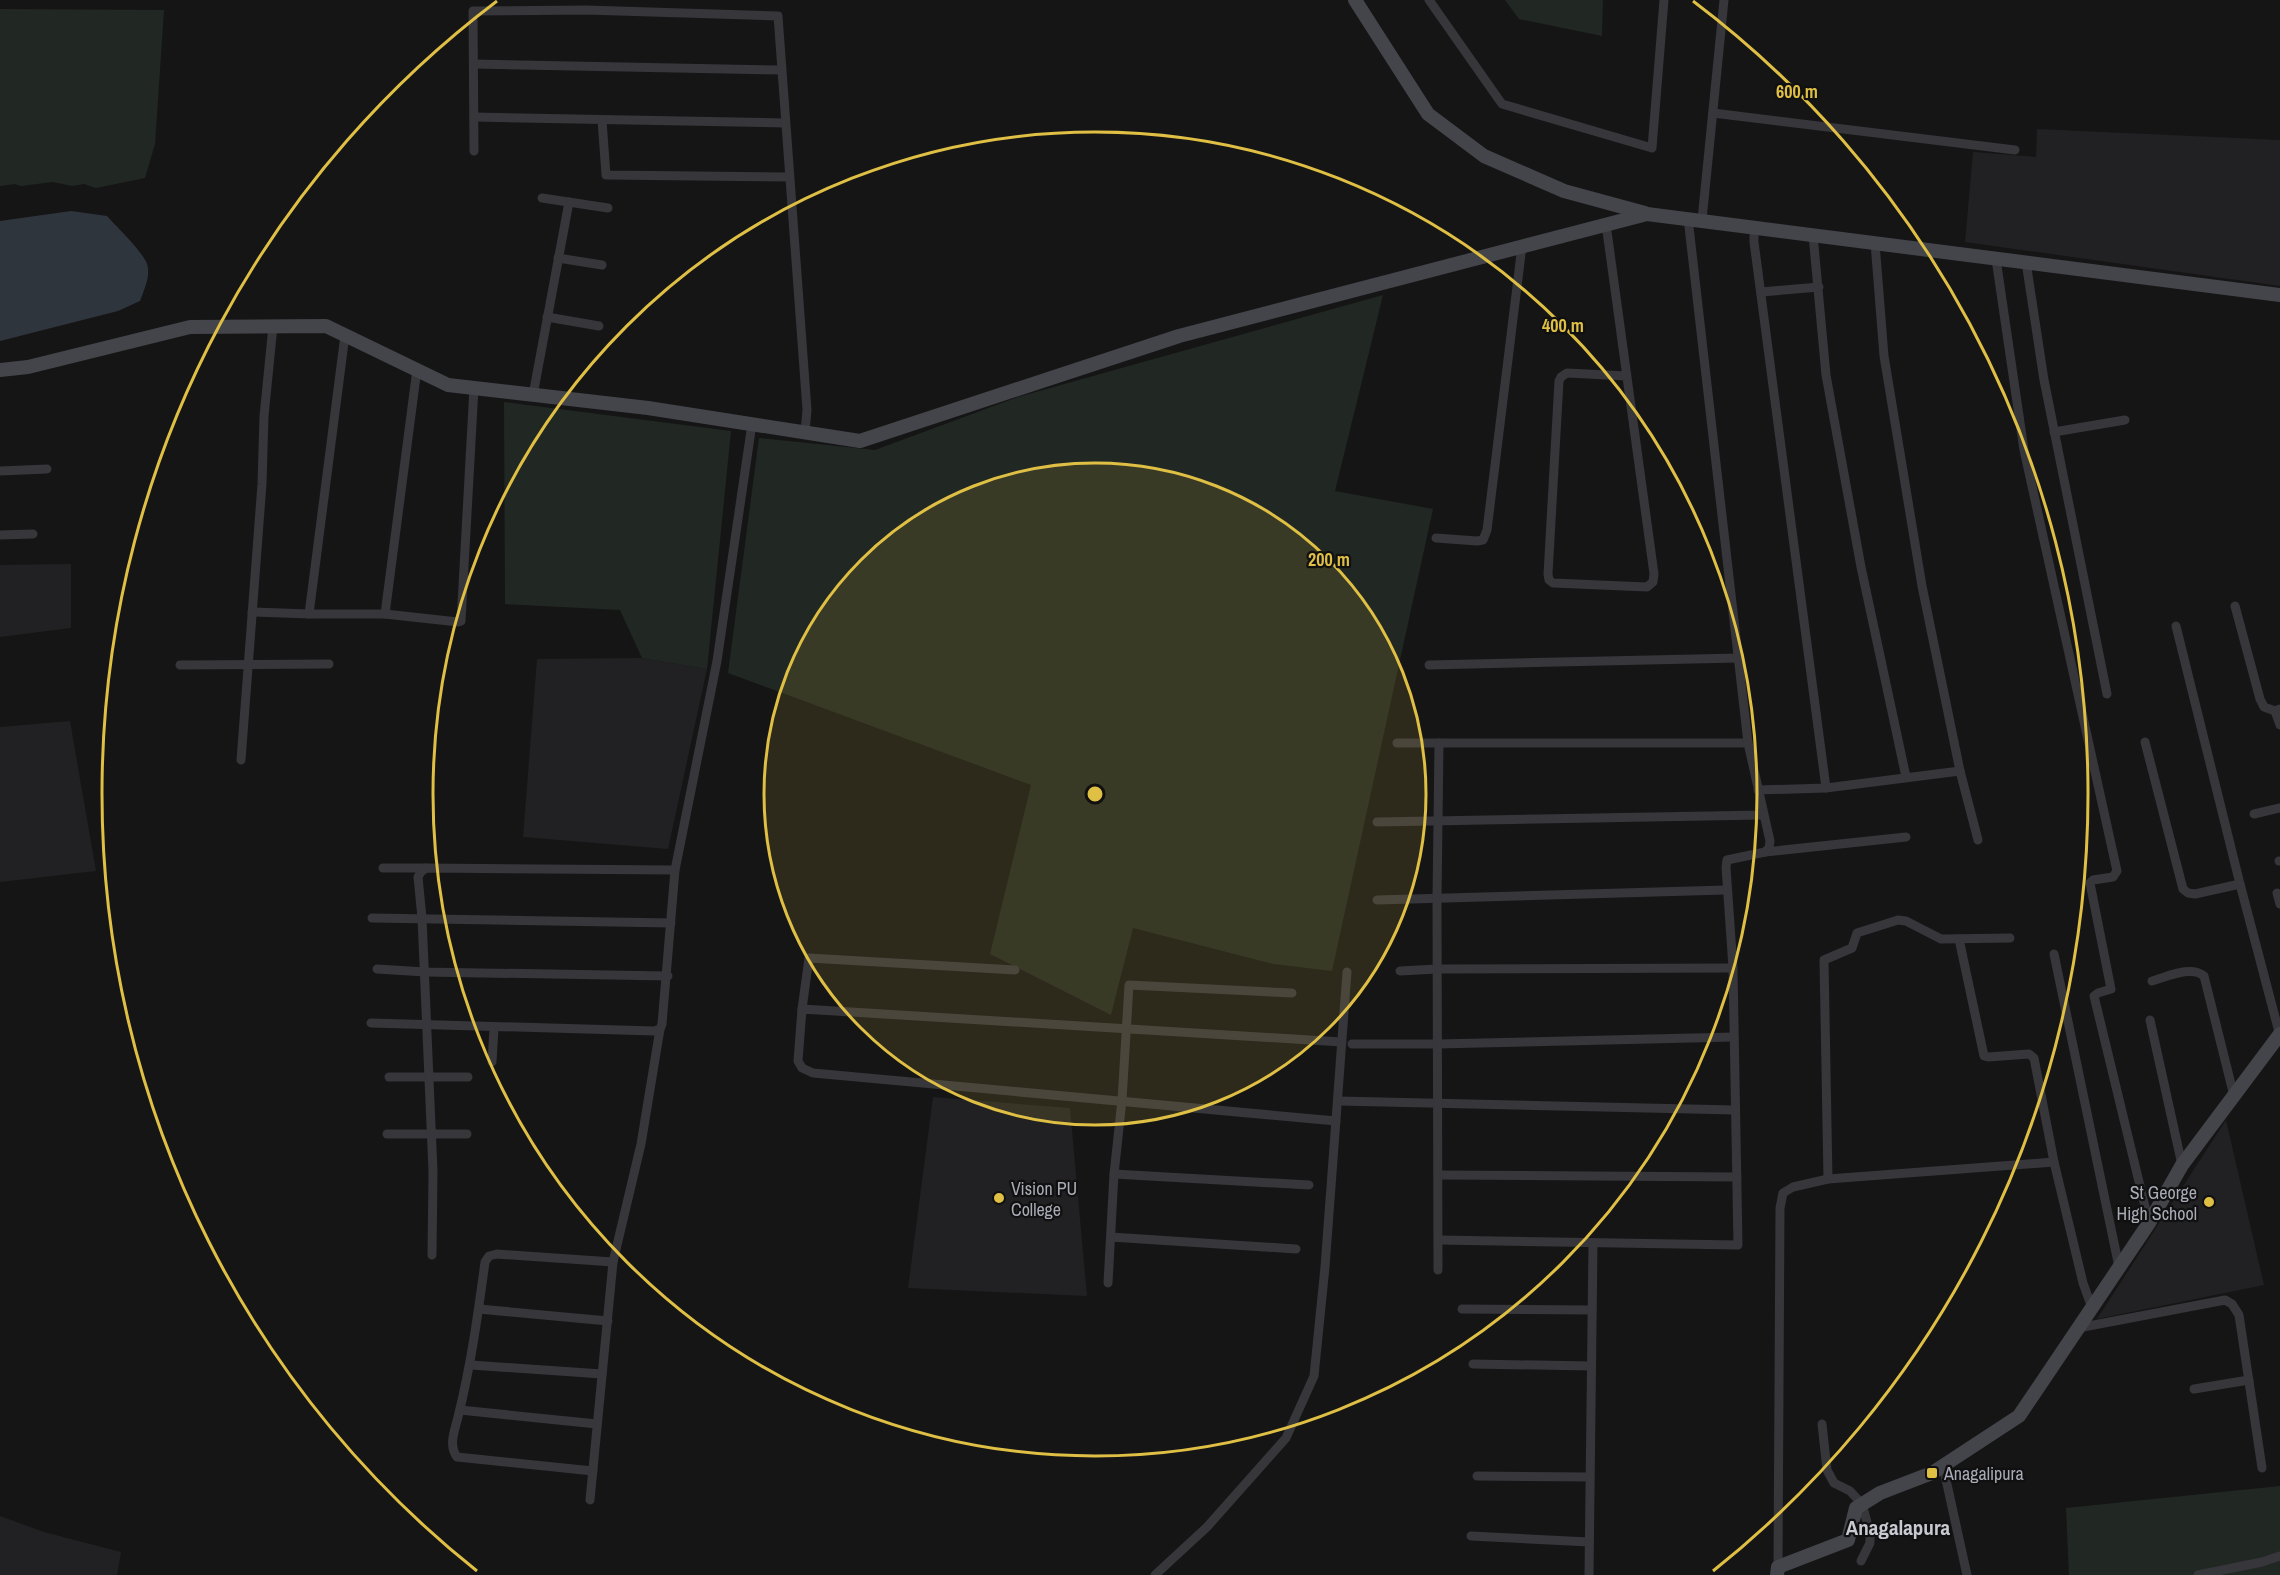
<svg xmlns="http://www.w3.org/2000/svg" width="2280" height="1575" viewBox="0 0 2280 1575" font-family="'Archivo Narrow',sans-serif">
<rect width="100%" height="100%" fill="#151516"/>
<g fill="#212123">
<polygon points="2037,129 2280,140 2280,286 1965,242 1973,152 2036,157"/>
<polygon points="71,564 71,628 0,637 0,565"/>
<polygon points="642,658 707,669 668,849 523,837 537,659"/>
<polygon points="70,721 96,871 0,882 0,727"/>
<polygon points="933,1097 1070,1108 1087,1296 908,1288"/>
<polygon points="2226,1120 2264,1285 2097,1319"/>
<polygon points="0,1516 44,1532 121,1552 117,1575 0,1575"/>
</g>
<g fill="#212823">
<polygon points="1505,0 1603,0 1602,36 1519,19"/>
<polygon points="0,9 164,10 155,144 145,178 96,188 84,184 72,186 53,182 21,186 15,184 0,186"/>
<polygon points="1383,295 1335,491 1433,509 1332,971 1273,964 1133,928 1111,1015 990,954 1031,785 728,673 759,438 875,450 1018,397"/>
<polygon points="504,402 731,431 707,669 642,658 620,610 505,604"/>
<polygon points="2280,1486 2280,1575 2069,1575 2066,1508"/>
</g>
<path fill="#2f353d" d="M71 211 107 216C117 227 143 252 147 264 151 276 144 290 140 301L118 311 0 341V221Z"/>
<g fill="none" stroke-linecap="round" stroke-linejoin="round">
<g stroke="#36363b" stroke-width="9">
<polyline points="1429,0 1502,104 1652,148 1664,0"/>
<polyline points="474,64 781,70"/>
<polyline points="1713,113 2015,150"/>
<polyline points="474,117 785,123"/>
<polyline points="602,120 606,175 789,177"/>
<polyline points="474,151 473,11 586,10 778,16 807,410 805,432"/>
<polyline points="542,198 608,208"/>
<polyline points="1702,220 1724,0"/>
<polyline points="1606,224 1654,574 1653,582 1647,587 1553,583 1549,580 1548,574 1559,381 1561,377 1567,373 1627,376"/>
<polyline points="1754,227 1754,242 1826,788"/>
<polyline points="1813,235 1826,375 1861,567 1906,777"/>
<polyline points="1875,243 1884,356 1922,586 1960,771 1978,840"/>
<polyline points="558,258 602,265"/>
<polyline points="1996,259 2024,450 2117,871 2113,877 2093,880 2090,883 2111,989 2098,993 2094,996 2149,1223"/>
<polyline points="2026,262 2044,380 2107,694"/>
<polyline points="1761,292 1819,287"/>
<polyline points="547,317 599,326"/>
<polyline points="345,335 309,614 385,614 458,622 461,621 474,388"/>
<polyline points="533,395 569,202"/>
<polyline points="2054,432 2125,420"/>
<polyline points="0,471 47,469"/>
<polyline points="0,535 33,534"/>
<polyline points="1436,538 1477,541 1483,540 1487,530 1522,246"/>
<polyline points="2235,606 2260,699 2264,707 2275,711 2280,709"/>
<polyline points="252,612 309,614"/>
<polyline points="385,614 417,369"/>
<polyline points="2176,626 2240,884"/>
<polyline points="180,665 329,664"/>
<polyline points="1429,665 1739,658"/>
<polyline points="2275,711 2280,725"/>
<polyline points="2145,742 2183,889 2188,893 2195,894 2240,884 2280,1036"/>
<polyline points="1397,743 1748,743"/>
<polyline points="241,760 262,484 264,416 273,326"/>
<polyline points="1758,790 1826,788 1960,771"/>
<polyline points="2254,814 2280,808"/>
<polyline points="1377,822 1763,815"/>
<polyline points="1765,852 1906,837"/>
<polyline points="2279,861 2280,861"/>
<polyline points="383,868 426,868"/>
<polyline points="2277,893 2280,904"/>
<polyline points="1377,900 1726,890"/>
<polyline points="372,918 671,923"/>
<polyline points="1959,939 1984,1056 1988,1057 2029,1054 2034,1058 2054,1162 2083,1283 2092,1308"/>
<polyline points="2054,954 2119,1267"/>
<polyline points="377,969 425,972 668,976"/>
<polyline points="1400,971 1437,969 1733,968"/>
<path d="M2152 981C2167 977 2191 965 2204 976L2234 1096"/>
<polyline points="802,1009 809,958 1015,970"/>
<polyline points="2150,1020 2182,1165"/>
<polyline points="371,1023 654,1031 660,1029 662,1024 675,870 717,661 752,424"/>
<polyline points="1352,1044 1437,1044 1734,1037"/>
<polyline points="492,1062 494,1028"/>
<polyline points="389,1077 468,1077"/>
<polyline points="1338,1101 1735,1110"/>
<polyline points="1336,1121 813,1073 802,1068 798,1061 802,1009 1342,1042"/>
<polyline points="387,1134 467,1134"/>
<polyline points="1114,1174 1309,1185"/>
<polyline points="1438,1175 1737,1177"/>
<polyline points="1828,1179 1824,960 1852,948 1857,933 1898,920 1906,921 1941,939 2010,938"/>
<polyline points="1111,1237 1296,1249"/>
<polyline points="1439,1240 1738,1245 1733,968 1726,867 1727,860 1765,852 1769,848 1770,841 1748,743 1688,218"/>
<polyline points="432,1255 433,1171 422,918 418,877 421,872 426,868 675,870"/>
<polyline points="1438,1270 1437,899 1439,743"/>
<polyline points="1108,1283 1114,1174 1122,1100 1129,985 1292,993"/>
<polyline points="479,1309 608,1321"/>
<polyline points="1462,1309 1592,1310"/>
<polyline points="2078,1328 2225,1300 2232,1304 2239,1315 2262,1468"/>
<polyline points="1473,1364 1591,1366"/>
<polyline points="471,1365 602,1374"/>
<polyline points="2194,1389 2249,1380"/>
<polyline points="460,1410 597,1424"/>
<polyline points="1822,1424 1827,1470 1834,1483 1850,1491 1862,1504 1870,1533 1870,1543 1861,1561"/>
<polyline points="1943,1466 1967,1575"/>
<path d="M593 1471 457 1457C448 1445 455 1430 458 1417 471 1365 478 1314 485 1262L489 1256 497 1254 613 1262"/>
<polyline points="1477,1476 1590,1477"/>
<polyline points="590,1500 613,1262 641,1144 660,1029"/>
<polyline points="1471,1536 1589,1542"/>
<polyline points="1778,1567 1780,1208 1783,1193 1793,1187 1828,1179 2054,1162"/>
<polyline points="1155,1575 1207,1527 1286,1438 1314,1376 1325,1267 1347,972"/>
<polyline points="1589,1575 1593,1243"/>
<polyline points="2198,1575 2262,1562 2280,1556"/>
</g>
<g stroke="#44454a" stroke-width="14">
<polyline points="1355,0 1428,114 1484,156 1564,191 1645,213"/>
<polyline points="0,370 28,367 190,327 326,326 448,385 648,408 860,441 1179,336 1647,214 2280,295"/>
<polyline points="1777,1575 1778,1567 1848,1540 1856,1508 1880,1493 1932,1473 2019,1416 2149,1223 2182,1165 2280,1034"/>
</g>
</g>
<circle cx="1095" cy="794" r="331" fill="#dfbf44" fill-opacity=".12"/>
<g fill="none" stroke="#dfbf44" stroke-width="3">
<circle cx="1095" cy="794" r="331"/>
<circle cx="1095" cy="794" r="662"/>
<path d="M477 1571A993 993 0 0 1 497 1M1693 1A993 993 0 0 1 1713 1571"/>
</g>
<g fill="#dfbf44" stroke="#101011" stroke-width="2">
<circle cx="999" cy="1198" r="6"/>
<circle cx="2209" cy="1202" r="6"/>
<rect x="1926" y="1467" width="12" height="12" rx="3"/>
</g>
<g text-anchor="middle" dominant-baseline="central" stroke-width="4.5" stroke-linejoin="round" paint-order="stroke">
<g font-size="18" fill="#a8aab5" stroke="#101011" text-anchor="start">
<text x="1011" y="1188">Vision PU<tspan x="1011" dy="21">College</tspan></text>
<text x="2197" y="1192" text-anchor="end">St George<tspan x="2197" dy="21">High School</tspan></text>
<text x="1944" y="1473">Anagalipura</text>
</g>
<g font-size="21" font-weight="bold" fill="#c8c9d1" stroke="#101011">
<text x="1898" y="1527">Anagalapura</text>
</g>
</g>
<circle cx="1095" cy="794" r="9" fill="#dfbf44" stroke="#101011" stroke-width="3"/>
<g font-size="18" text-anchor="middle" font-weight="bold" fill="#dfbf44" stroke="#101011" stroke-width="4.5" stroke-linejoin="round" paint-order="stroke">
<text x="1797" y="98">600 m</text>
<text x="1563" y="332">400 m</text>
<text x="1329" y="566">200 m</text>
</g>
</svg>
